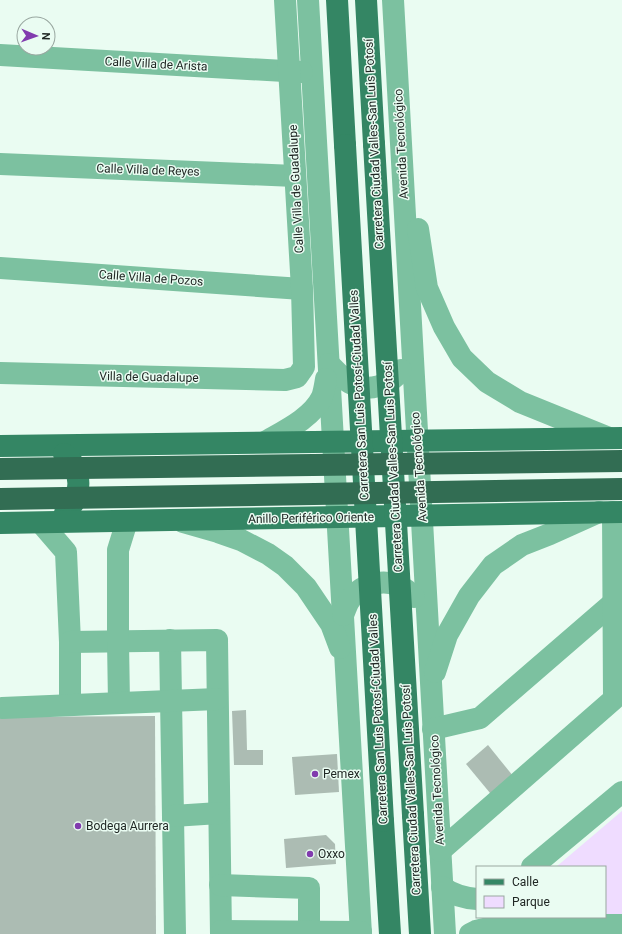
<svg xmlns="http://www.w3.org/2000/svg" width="622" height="934" viewBox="0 0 622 934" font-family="Roboto,sans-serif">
<rect width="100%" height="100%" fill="#eafcf2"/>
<polygon fill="#efdcff" points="622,811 622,920 605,917 605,867 556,867"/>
<g fill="#acbcb3">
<polygon points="246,710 247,750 263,750 263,765 234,765 232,711"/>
<polygon points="155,716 156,934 0,934 0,717"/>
<polygon points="488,745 517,781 495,799 466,764"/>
<polygon points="337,754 339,792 295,795 292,757"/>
<polygon points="326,835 335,844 336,864 286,868 284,839"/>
</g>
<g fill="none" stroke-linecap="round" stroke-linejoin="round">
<g stroke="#7cc1a0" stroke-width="22">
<polyline points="308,0 361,934"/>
<polyline points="393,0 445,934"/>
<polyline points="0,55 302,72"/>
<polyline points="0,164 295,176"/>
<polyline points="418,229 427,288 444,327 462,358 487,382 520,402 609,438"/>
<polyline points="0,268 302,289"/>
<path d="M329 364C335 370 343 379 350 383 368 393 390 386 401 370"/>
<polyline points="0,373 285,380 297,377 304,367 302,289 285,0"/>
<path d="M265 442C284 431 312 418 322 397 324 392 325 385 326 379"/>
<polyline points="183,522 218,532 241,540 268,554 285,566 306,587 331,624 340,648"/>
<polyline points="41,523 66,552 70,642 70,705"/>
<path d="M343 615C345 611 346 607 348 603 356 587 379 578 397 585 404 587 409 592 414 597"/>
<polyline points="170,640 175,934"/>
<polyline points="70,642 217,640 221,934"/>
<polyline points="435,672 447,635 469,596 493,565 522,545 550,534 599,512"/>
<polyline points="119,703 118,641 118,550 127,521"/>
<polyline points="2,708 217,699"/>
<polyline points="433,729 480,718 613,603"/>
<polyline points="173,816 219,813"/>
<polyline points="440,851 614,699 613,512"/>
<polyline points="532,867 622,792"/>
<polyline points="220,885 309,888 309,931"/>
<path d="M442 887C453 895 464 898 477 899"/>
<polyline points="221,931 361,932"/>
<polyline points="470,934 476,931 501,925 622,925"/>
</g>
<g stroke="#348664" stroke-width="22">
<polyline points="337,0 345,145"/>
<polyline points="366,0 374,144"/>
<polyline points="0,446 622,438"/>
<path d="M64 454C83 469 83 497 65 513"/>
<polyline points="0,523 622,512"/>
<polyline points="413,815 420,934"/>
<polyline points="383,821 390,934"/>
</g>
<g stroke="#348664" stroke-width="22">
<polyline points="374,144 413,815"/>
<polyline points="345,145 383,821"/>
</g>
<g stroke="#326d53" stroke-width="22">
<polyline points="0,469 622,461"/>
<polyline points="0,499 622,489"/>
</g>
</g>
<g fill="#813bae" stroke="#eafcf2" stroke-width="1.5">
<circle cx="315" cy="774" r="4"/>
<circle cx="78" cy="826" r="4"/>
<circle cx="310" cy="854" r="4"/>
</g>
<g text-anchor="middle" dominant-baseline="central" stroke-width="3" stroke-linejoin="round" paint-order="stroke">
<g font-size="12" fill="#202724" stroke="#eafcf2">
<text transform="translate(156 64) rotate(3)">Calle Villa de Arista</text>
<text transform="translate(374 144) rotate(-93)">Carretera Ciudad Valles-San Luis Potosí</text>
<text transform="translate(401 144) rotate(-93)">Avenida Tecnológico</text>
<text transform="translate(148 170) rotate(2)">Calle Villa de Reyes</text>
<text transform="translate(296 189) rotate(-93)">Calle Villa de Guadalupe</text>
<text transform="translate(151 278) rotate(4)">Calle Villa de Pozos</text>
<text transform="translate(149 377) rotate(1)">Villa de Guadalupe</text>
<text transform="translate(359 395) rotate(-93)">Carretera San Luis Potosí-Ciudad Valles</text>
<text transform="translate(393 467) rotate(-93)">Carretera Ciudad Valles-San Luis Potosí</text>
<text transform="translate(419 467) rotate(-94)">Avenida Tecnológico</text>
<text transform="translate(311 518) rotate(-1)">Anillo Periférico Oriente</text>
<text transform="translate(378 719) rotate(-93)">Carretera San Luis Potosí-Ciudad Valles</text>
<text transform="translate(411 790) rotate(-93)">Carretera Ciudad Valles-San Luis Potosí</text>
<text transform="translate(437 790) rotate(-93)">Avenida Tecnológico</text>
</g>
<g font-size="12" fill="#202724" stroke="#eafcf2" text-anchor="start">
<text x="323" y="774">Pemex</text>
<text x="86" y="826">Bodega Aurrera</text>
<text x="318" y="854">Oxxo</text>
</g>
</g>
<rect x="476" y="866" width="130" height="52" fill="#eafcf2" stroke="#99a7a0"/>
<rect x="484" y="879" width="20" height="6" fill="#348664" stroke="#99a7a0"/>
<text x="512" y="886" font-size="12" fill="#202724">Calle</text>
<rect x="484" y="896" width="20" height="12" fill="#efdcff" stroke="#99a7a0"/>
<text x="512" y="906" font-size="12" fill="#202724">Parque</text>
<g transform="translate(36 36) rotate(92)"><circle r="19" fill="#eafcf2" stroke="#99a7a0"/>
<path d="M0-3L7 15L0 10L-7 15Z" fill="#813bae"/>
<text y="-6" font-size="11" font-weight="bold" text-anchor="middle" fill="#202724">N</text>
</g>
</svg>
